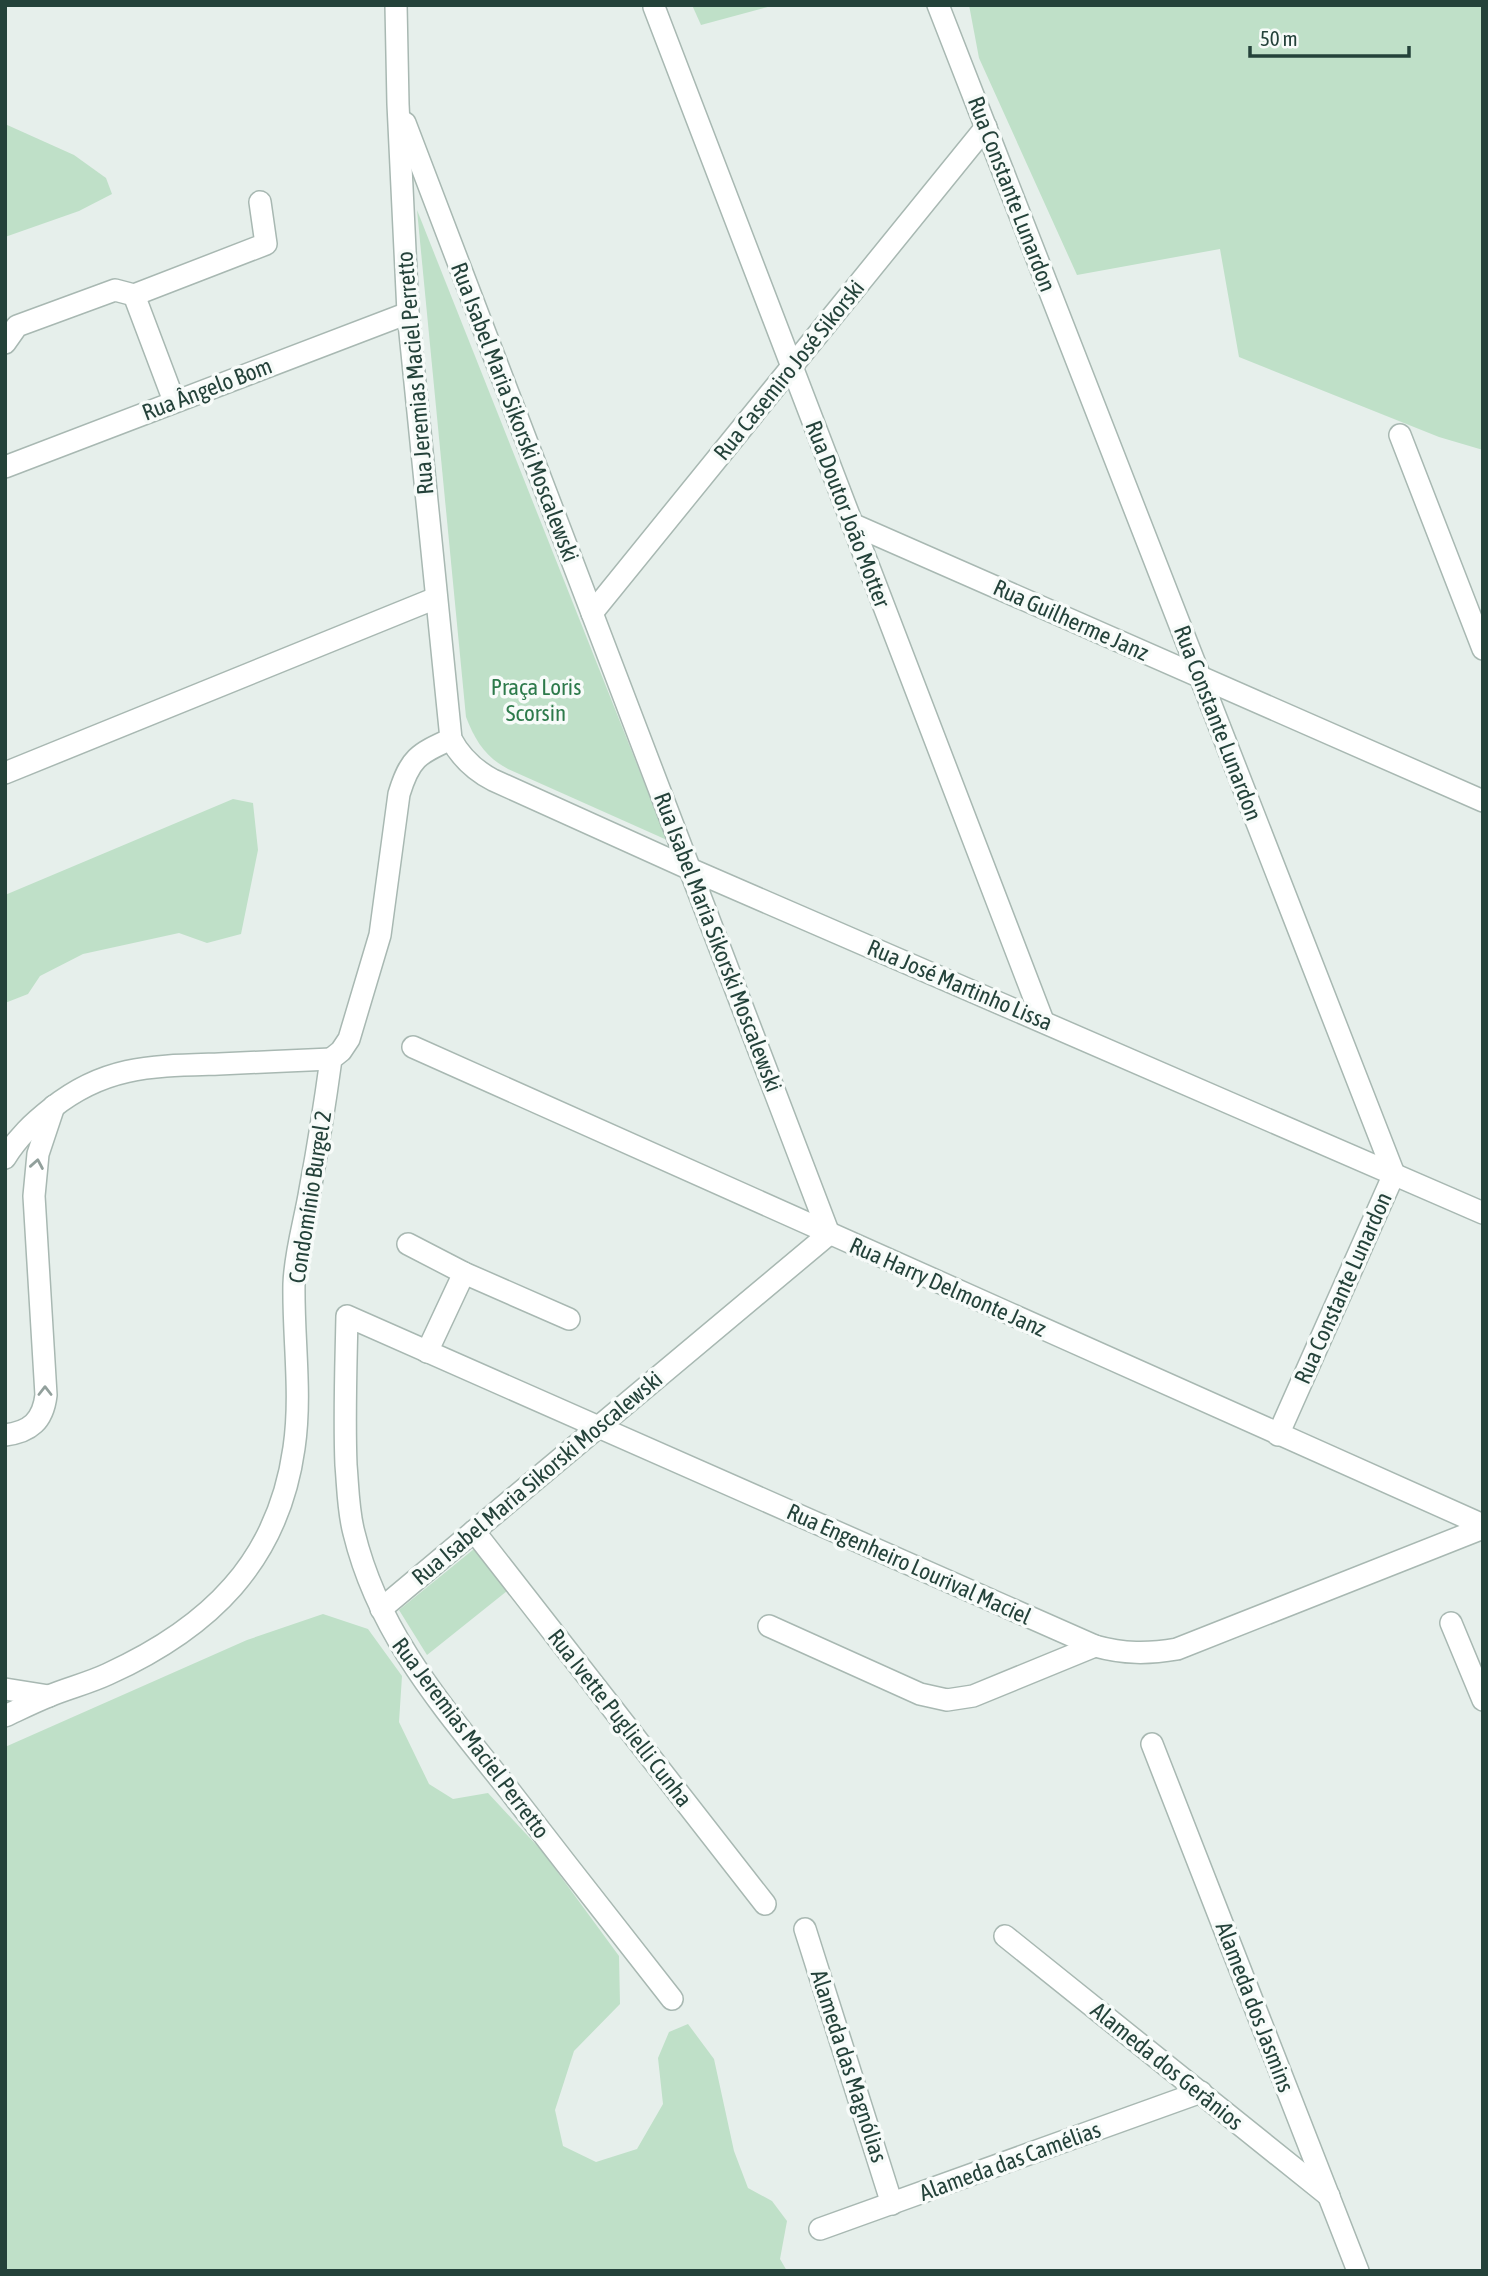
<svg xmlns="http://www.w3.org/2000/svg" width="1488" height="2276" viewBox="0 0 1488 2276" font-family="'Asap Condensed',sans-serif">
<rect width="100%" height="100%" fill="#e6efeb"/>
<g fill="#bfe0c8">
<polygon points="692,5 775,5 701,25"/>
<polygon points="969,5 1483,5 1483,450 1439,437 1239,357 1220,249 1077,275 979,58"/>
<polygon points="5,124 74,155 106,178 112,194 79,211 5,237"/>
<path d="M417 210 667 840 508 769C485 757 475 740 466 717Z"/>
<polygon points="233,799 253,803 258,850 241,934 207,943 179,933 83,954 40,976 28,994 5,1003 5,895"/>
<polygon points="474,1549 507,1591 427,1655 399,1610"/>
<polygon points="323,1614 368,1629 402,1676 399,1722 429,1784 453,1799 488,1793 542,1851 619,1956 620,2004 574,2051 555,2110 563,2146 596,2162 637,2149 663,2104 658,2058 669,2032 688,2024 714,2059 734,2151 748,2188 772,2201 787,2221 780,2259 787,2271 5,2271 5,1747 247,1640"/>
</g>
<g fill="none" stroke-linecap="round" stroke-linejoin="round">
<defs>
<g id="street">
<path d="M396 5 398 104 408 313 451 739C461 758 474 770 493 780L690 869 1483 1213"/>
<polyline points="938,5 1394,1174 1278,1435"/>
<polyline points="654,7 1043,1021"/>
<polyline points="134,295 174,401"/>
<polyline points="5,343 17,326 115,290 134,295 266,244 260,202"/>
<polyline points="1400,435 1483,649"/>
<polyline points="5,467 408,313"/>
<polyline points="852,524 1483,801"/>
<polyline points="592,613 986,127"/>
<polyline points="5,773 436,598"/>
<polyline points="413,1047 1483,1525"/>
<path d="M5 1158C18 1137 33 1123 52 1108 106 1065 154 1066 219 1064 256 1062 294 1061 331 1059"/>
<polyline points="408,1244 464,1273 569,1319"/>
<polyline points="427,1352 464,1273"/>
<path d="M5 1435C30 1432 43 1421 46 1395L34 1196 38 1154 54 1106"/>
<polyline points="474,1531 765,1904"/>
<polyline points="381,1609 829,1234 405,123"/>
<polyline points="1451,1623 1483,1700"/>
<polyline points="769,1626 920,1694 947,1700 973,1696 1095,1646"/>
<polyline points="5,1689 49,1696"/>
<path d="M5 1716C20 1709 34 1702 49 1696 68 1688 89 1683 108 1674 209 1628 278 1562 294 1448 302 1394 293 1338 294 1284 295 1252 305 1221 310 1190 318 1147 325 1103 331 1059L341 1051 349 1039 380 935 399 794C410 758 418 754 451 739"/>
<polyline points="1152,1744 1358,2271"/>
<polyline points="805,1929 892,2204"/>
<polyline points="1005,1936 1329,2196"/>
<path d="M672 1999C617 1929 563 1860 509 1790 445 1709 379 1636 354 1533 348 1511 348 1487 346 1465 344 1415 346 1366 347 1316L1095 1646C1124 1654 1148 1654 1177 1649L1483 1528"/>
<polyline points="820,2229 1201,2092"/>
</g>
</defs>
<use href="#street" stroke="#a8b8b2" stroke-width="24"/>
<use href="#street" stroke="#fff" stroke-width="21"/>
</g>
<defs><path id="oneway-chevron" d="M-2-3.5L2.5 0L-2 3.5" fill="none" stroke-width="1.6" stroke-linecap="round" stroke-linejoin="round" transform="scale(1.75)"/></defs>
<g stroke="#92a09c">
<use href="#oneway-chevron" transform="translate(37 1164) rotate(-80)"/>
<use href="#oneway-chevron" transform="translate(45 1391) rotate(-90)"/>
</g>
<g text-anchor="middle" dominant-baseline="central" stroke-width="7" stroke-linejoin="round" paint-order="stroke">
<g font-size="23" fill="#24423a" stroke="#f7fbf9">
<text transform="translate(1012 194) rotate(69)">Rua Constante Lunardon</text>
<text transform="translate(789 370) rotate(-51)">Rua Casemiro José Sikorski</text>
<text transform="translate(415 373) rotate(-95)">Rua Jeremias Maciel Perretto</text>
<text transform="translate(207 389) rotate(-21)">Rua Ângelo Bom</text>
<text transform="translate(515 412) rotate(69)">Rua Isabel Maria Sikorski Moscalewski</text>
<text transform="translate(848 514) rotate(69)">Rua Doutor João Motter</text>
<text transform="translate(1071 620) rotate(24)">Rua Guilherme Janz</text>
<text transform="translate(1218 723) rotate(69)">Rua Constante Lunardon</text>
<text transform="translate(718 942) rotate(69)">Rua Isabel Maria Sikorski Moscalewski</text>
<text transform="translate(960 985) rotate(23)">Rua José Martinho Lissa</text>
<text transform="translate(310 1197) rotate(-81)">Condomínio Burgel 2</text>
<text transform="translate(948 1287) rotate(24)">Rua Harry Delmonte Janz</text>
<text transform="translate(1343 1288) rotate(-66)">Rua Constante Lunardon</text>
<text transform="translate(537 1478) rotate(-40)">Rua Isabel Maria Sikorski Moscalewski</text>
<text transform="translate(909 1564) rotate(24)">Rua Engenheiro Lourival Maciel</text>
<text transform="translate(620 1718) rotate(52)">Rua Ivette Puglielli Cunha</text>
<text transform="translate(471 1738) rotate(53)">Rua Jeremias Maciel Perretto</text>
<text transform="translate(1255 2007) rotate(69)">Alameda dos Jasmins</text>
<text transform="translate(849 2066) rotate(72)">Alameda das Magnólias</text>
<text transform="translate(1167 2066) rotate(39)">Alameda dos Gerânios</text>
<text transform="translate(1010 2161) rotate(-20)">Alameda das Camélias</text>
</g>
<g font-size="23" fill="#2d7a4b" stroke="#f7fbf9">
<text x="536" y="687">Praça Loris<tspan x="536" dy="26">Scorsin</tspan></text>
</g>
</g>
<rect width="1488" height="2276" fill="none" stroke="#24423a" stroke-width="14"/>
<path d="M1250 46v10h159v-10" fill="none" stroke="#24423a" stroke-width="3.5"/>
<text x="1260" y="46" font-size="21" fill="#24423a" stroke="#f7fbf9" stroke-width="5" paint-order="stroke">50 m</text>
</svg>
